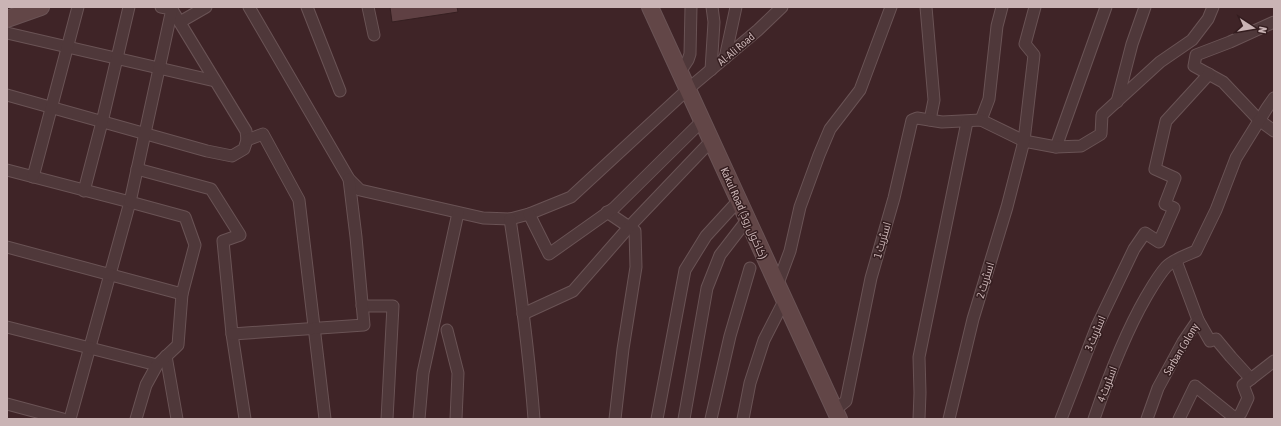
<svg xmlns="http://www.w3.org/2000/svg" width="1281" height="426" viewBox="0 0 1281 426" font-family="'Asap Condensed',Cairo,sans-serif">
<rect width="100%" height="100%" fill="#3f2427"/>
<polygon fill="#5f4043" stroke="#361f21" points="390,7 457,7 458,12 392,22"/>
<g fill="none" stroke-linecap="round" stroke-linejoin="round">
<defs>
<g id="minor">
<polyline points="249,7 349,179 360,190 483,218 510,219 529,214 571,197 688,89 758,30 782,7"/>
<polyline points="307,7 340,91"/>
<polyline points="368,7 374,35"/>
<polyline points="926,7 934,100 930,120"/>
<polyline points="180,22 206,7"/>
<polyline points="1274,22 1230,42 1196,55 1194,66 1223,82 1259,120 1274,131"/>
<polyline points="7,33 215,81"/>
<polyline points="725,58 736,7"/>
<polyline points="711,70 714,22 712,7"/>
<polyline points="680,72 688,60 690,54 691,7"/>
<polyline points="7,95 207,151 232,156 244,149 247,140 246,131 171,8"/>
<polyline points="1117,102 1132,44 1145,7"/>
<polyline points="981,120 989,99 997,26 1002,7"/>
<polyline points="247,140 263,134 299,200 325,419"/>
<polyline points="1056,147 1106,7"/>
<polyline points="137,169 211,189 240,235 223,241 232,334 245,419"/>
<polyline points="7,170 130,202 70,419"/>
<polyline points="33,177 78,7"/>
<polyline points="84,191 102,122 129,7"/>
<polyline points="607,212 635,231 636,267 623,349 615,419"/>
<polyline points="529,214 549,254 614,208 702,121"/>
<path d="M510 219C520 285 529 352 534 419"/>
<polyline points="7,247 182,294"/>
<polyline points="1176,261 1198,320"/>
<polyline points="777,286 790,251 800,207 819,155 830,129 860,90 891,7"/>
<polyline points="362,306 393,306 387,419"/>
<polyline points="523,314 573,291 629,227 711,141"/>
<polyline points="7,327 157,365"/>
<polyline points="447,330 458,373 456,419"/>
<polyline points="232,334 364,325 356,237 349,179"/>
<polyline points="166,356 177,419"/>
<polyline points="7,404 63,419"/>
<polyline points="835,410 846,401 871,278 894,198 912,120 917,118 942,122 981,120 1024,141 1056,147 1081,146 1101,134 1102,115 1160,62 1192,40 1208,19 1213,7"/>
<polyline points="136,419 146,385 157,365 178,345 182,294 195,245 185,217 130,202 172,9 161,7"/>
<polyline points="419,419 423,373 458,213"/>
<polyline points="657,419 685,270 706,236 739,200"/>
<polyline points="684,419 707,288 720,255 747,220"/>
<polyline points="711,419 730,336 750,268"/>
<polyline points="743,419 750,383 764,340 784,301"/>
<polyline points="919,419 920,393 919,357 967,122"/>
<polyline points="949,419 973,319 1007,207 1024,141 1034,55 1025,44 1035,7"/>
<polyline points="1061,419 1097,326 1134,249 1145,233 1159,242 1174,208 1165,204 1175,178 1155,169 1166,121 1209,74"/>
<path d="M1094 419C1108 378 1124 335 1146 297 1152 287 1158 276 1166 267 1174 259 1187 255 1196 251L1216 210 1236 158 1267 108 1274 98"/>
<polyline points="1147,419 1158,388 1183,342 1198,320 1210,341 1216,339 1231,357 1251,379"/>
<polyline points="1179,419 1195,386 1236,419"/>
<polyline points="1236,419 1241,413 1248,398 1243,385 1274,361"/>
</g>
<g id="secondary">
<polyline points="650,7 839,419"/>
<polyline points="7,19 41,7"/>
</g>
</defs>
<use href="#minor" stroke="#6a5355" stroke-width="13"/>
<use href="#secondary" stroke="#6a5355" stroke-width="18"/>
<use href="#minor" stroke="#4f383a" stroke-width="11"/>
<use href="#secondary" stroke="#624647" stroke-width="16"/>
</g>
<g text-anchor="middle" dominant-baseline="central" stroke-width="3" stroke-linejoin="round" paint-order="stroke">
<g font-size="11" fill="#cab4b5" stroke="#341d1f">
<text transform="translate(736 49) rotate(-40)">Al-Ali Road</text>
<text transform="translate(744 213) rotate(66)">Kakul Road (کاکول روڈ)</text>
<text transform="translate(882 240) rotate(-74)">اسٹریٹ 1</text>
<text transform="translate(985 280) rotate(-73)">اسٹریٹ 2</text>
<text transform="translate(1095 333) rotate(-67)">اسٹریٹ 3</text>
<text transform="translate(1181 349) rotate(-59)">Sarban Colony</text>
<text transform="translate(1107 384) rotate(-69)">اسٹریٹ 4</text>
</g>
</g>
<rect width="1281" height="426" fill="none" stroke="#cab4b5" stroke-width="16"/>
<g transform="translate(1253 28) rotate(102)" stroke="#341d1f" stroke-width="3" paint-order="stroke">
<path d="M0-3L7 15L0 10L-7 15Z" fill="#cab4b5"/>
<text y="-6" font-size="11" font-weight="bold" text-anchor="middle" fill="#cab4b5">N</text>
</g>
</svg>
